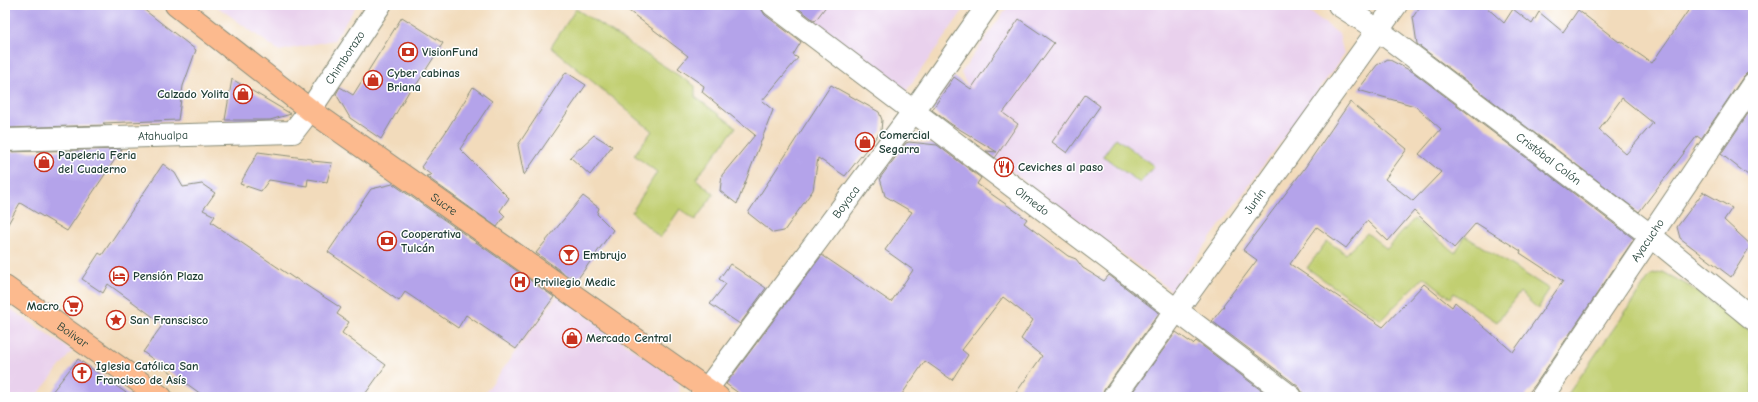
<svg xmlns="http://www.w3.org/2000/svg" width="1758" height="402" viewBox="0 0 1758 402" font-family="'Comic Neue',sans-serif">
<rect width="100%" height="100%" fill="#fff"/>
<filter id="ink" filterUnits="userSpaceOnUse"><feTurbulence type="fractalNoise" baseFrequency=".025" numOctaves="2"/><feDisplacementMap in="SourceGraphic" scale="8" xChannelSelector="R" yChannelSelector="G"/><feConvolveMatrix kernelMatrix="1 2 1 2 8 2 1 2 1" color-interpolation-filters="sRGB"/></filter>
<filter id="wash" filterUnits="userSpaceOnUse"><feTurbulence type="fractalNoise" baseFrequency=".012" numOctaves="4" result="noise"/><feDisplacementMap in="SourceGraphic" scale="16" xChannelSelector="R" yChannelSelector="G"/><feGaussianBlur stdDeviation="0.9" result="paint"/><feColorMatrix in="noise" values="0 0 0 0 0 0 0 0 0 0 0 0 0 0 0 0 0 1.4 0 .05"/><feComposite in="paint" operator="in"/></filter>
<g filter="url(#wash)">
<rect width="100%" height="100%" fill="#f2dbbb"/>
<g fill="#e9d1ed">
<polygon points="215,5 357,5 334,40 279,51"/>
<polygon points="827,5 967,5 904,94 812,27"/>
<polygon points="1009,5 1301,5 1339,34 1344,55 1172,291 995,159 1020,123 967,85 961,73"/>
<polygon points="558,295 679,382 680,397 482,397"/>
<polygon points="5,305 72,351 36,397 5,397"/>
</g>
<g fill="#c1cf71" stroke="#708652">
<polygon points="576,9 695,86 695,97 736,127 696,179 714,194 695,220 680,209 660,238 632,212 657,172 634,155 652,131 551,47"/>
<polygon points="1116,138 1154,166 1140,183 1103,156"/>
<polygon points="1414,219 1455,253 1465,236 1549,289 1538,309 1520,292 1497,322 1454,293 1451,298 1424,277 1381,320 1307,268 1327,241 1346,254 1367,233 1387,249"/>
<polygon points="1663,272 1689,286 1753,334 1753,397 1566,397 1651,275"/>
</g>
<g id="blocks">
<g fill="#b4a3ea" fill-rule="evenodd">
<polygon points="5,5 138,5 196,50 183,86 178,120 103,123 106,125 5,128"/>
<polygon points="621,5 761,5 762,10 765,15 801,42 793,55 798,58 762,101 773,110 737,204 720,191 722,175 755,135 702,92 704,86 678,68 688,56"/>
<polygon points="794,5 827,5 815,21"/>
<path d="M1421 5H1484L1504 23 1513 9 1532 24 1539 12 1563 32 1578 10 1619 42 1620 41 1652 63 1692 5H1753V72L1747 73 1743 77 1701 139 1697 136 1639 212 1417 44 1413 17ZM1622 98 1653 123 1626 154 1599 130Z"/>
<polygon points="402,17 443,43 415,87 412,86 381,139 350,118 336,94 340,87 353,95"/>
<polygon points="1019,19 1054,43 1003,113 1018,124 995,158 986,151 997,152 951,124 932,110 954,77 971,89"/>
<path d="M1388 59 1413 72 1634 239 1535 385 1525 397H1303L1302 392 1299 387 1212 321 1224 306 1223 305 1257 260 1243 250 1304 169 1350 102 1407 149 1385 179 1413 201 1441 172 1419 154 1441 129 1415 106 1358 90 1377 65ZM1414 211 1454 248 1476 223 1521 251 1520 253 1563 281 1513 352 1455 302 1452 307 1424 284 1383 327 1290 264 1317 227 1346 248 1367 221 1388 241Z"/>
<polygon points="566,72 586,85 524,175 518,145"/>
<polygon points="232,79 291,114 270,120 225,120"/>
<polygon points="831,85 879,112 882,120 881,131 845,176 818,158 813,190 784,231 773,233 748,213"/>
<polygon points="473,87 492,101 460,149 509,198 500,211 505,216 497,227 426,176 431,175 421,167 445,133"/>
<polygon points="1085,95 1100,106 1067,153 1052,142"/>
<polygon points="1753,106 1753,179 1721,154"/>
<polygon points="594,135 612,146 590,175 570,157"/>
<polygon points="909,142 937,145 981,178 977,184 1027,219 1024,223 1068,256 1076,259 1083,268 1104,281 1109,275 1159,313 1104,390 1102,397 1013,397 1042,356 1021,339 1033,320 1003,297 962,350 968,355 952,380 925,361 900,397 744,397 726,384 822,255 891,302 913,270 885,250 912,212 885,196 880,178 906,143"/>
<polygon points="122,149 67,231 20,203 5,229 5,152"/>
<polygon points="258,152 312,159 312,161 332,163 327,182 308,179 307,186 269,180 261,191 240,184"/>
<polygon points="163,164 175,173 183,187 202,184 215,193 203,210 215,216 211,222 295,279 295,278 341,308 337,314 349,322 342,333 386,365 363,397 205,397 143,352 163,324 108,284 103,293 82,279 99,253 102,255"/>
<polygon points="393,184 554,297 516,349 466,315 458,328 405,292 399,301 328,252 371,189"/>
<polygon points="1703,192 1732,208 1724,220 1751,245 1731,277 1680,238 1677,227"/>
<polygon points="583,196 599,208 597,214 613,230 577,280 571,275 569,277 536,253"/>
<polygon points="730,264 766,288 740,324 710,304 726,284 719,279"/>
<polygon points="1176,332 1193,344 1196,341 1270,397 1129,397"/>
<polygon points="78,359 132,397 48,397"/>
</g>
</g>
</g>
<g filter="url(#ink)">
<use href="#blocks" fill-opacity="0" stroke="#888c78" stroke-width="1"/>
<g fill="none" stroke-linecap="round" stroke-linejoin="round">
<defs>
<g id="minor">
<path id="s1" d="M773 5 1291 397"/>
<path id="s2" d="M1339 5 1378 30 1651 236 1753 319"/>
<path id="s3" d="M5 140 293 132 310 110 380 5"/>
<path id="s4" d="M701 397 913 112 988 5"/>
<path id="s5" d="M1114 397 1396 5"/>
<path id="s6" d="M1542 397 1753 84"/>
</g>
<g id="major">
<path id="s7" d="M176 5 310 110 718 397"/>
<path id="s8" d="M5 287 161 397"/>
</g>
</defs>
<use href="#minor" stroke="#888c78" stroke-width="24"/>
<use href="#major" stroke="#888c78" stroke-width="24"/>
<use href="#minor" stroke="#fff" stroke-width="22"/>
<use href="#major" stroke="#fcba8e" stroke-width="22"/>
</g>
</g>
<defs>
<symbol id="bank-ring" viewBox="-11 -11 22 22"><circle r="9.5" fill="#fff" stroke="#c8321e" stroke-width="1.5"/><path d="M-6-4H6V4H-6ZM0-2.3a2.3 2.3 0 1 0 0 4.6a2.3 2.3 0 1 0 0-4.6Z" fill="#c8321e"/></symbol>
<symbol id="shop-ring" viewBox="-11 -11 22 22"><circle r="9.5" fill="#fff" stroke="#c8321e" stroke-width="1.5"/><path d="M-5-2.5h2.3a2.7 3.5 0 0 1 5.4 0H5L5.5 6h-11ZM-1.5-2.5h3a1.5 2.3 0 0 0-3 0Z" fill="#c8321e"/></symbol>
<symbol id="restaurant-ring" viewBox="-11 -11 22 22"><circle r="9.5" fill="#fff" stroke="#c8321e" stroke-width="1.5"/><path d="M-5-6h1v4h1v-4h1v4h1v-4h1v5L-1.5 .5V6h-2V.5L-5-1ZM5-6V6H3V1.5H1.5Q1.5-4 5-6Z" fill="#c8321e"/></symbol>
<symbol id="bar-ring" viewBox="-11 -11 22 22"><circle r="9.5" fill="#fff" stroke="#c8321e" stroke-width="1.5"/><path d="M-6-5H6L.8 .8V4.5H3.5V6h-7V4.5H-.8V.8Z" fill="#c8321e"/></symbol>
<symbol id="hotel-ring" viewBox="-11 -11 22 22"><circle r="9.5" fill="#fff" stroke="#c8321e" stroke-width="1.5"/><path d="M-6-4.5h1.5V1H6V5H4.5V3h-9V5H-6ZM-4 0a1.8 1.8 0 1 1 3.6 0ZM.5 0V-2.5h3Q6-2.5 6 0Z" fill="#c8321e"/></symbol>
<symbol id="hospital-ring" viewBox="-11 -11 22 22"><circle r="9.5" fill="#fff" stroke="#c8321e" stroke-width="1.5"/><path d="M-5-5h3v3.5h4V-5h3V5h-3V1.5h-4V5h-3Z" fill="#c8321e"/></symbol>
<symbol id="supermarket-ring" viewBox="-11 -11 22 22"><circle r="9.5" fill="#fff" stroke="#c8321e" stroke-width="1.5"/><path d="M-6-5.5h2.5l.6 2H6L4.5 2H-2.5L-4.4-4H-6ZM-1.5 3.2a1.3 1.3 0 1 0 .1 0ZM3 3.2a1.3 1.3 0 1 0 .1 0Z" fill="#c8321e"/></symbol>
<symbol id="sight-ring" viewBox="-11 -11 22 22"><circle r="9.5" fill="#fff" stroke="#c8321e" stroke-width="1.5"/><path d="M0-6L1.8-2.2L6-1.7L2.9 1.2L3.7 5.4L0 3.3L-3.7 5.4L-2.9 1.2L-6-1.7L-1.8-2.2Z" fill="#c8321e"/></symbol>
<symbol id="church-ring" viewBox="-11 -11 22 22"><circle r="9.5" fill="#fff" stroke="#c8321e" stroke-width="1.5"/><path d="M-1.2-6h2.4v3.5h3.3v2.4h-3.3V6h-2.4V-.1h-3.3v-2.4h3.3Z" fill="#c8321e"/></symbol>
</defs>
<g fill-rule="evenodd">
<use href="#bank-ring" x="397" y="41" width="22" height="22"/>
<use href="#shop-ring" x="362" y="69" width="22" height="22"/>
<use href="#shop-ring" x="232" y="83" width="22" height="22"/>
<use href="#shop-ring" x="854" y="131" width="22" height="22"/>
<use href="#shop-ring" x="33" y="151" width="22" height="22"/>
<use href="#restaurant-ring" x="993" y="156" width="22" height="22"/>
<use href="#bank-ring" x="376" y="230" width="22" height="22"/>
<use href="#bar-ring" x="558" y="244" width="22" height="22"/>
<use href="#hotel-ring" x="108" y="265" width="22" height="22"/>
<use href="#hospital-ring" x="509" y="271" width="22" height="22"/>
<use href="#supermarket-ring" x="62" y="295" width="22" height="22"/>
<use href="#sight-ring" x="105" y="309" width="22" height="22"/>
<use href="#shop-ring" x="561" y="327" width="22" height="22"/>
<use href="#church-ring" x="71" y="362" width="22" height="22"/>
</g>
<g text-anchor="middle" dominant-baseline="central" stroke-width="3" stroke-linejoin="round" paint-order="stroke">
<g font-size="12" font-weight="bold" fill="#1f3d34" stroke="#fff" text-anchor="start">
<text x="422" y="52">VisionFund</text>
<text x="387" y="73">Cyber cabinas<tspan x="387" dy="14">Briana</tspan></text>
<text x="229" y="94" text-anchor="end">Calzado Yolita</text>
<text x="879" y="135">Comercial<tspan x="879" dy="14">Segarra</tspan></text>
<text x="58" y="155">Papeleria Feria<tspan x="58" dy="14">del Cuaderno</tspan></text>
<text x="1018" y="167">Ceviches al paso</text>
<text x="401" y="234">Cooperativa<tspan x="401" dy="14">Tulcán</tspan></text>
<text x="583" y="255">Embrujo</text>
<text x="133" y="276">Pensión Plaza</text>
<text x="534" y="282">Privilegio Medic</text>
<text x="59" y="306" text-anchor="end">Macro</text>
<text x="130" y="320">San Franscisco</text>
<text x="586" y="338">Mercado Central</text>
<text x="96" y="366">Iglesia Católica San<tspan x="96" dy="14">Francisco de Asís</tspan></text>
</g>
<g font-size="12" fill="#1f3d34" stroke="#fff">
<text stroke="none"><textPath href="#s3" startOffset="379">Chimborazo</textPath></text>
<text stroke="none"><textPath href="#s3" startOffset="158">Atahualpa</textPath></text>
<text stroke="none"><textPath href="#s2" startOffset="260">Cristóbal Colón</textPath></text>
<text stroke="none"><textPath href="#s1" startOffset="325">Olmedo</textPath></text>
<text stroke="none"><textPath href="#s5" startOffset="241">Junín</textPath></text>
<text stroke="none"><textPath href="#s4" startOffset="243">Boyaca</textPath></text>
<text stroke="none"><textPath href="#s7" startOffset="334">Sucre</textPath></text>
<text stroke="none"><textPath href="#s6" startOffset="189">Ayacucho</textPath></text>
<text stroke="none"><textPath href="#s8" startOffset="83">Bolivar</textPath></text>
</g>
</g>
<rect width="1758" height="402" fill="none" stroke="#fff" stroke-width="20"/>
</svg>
